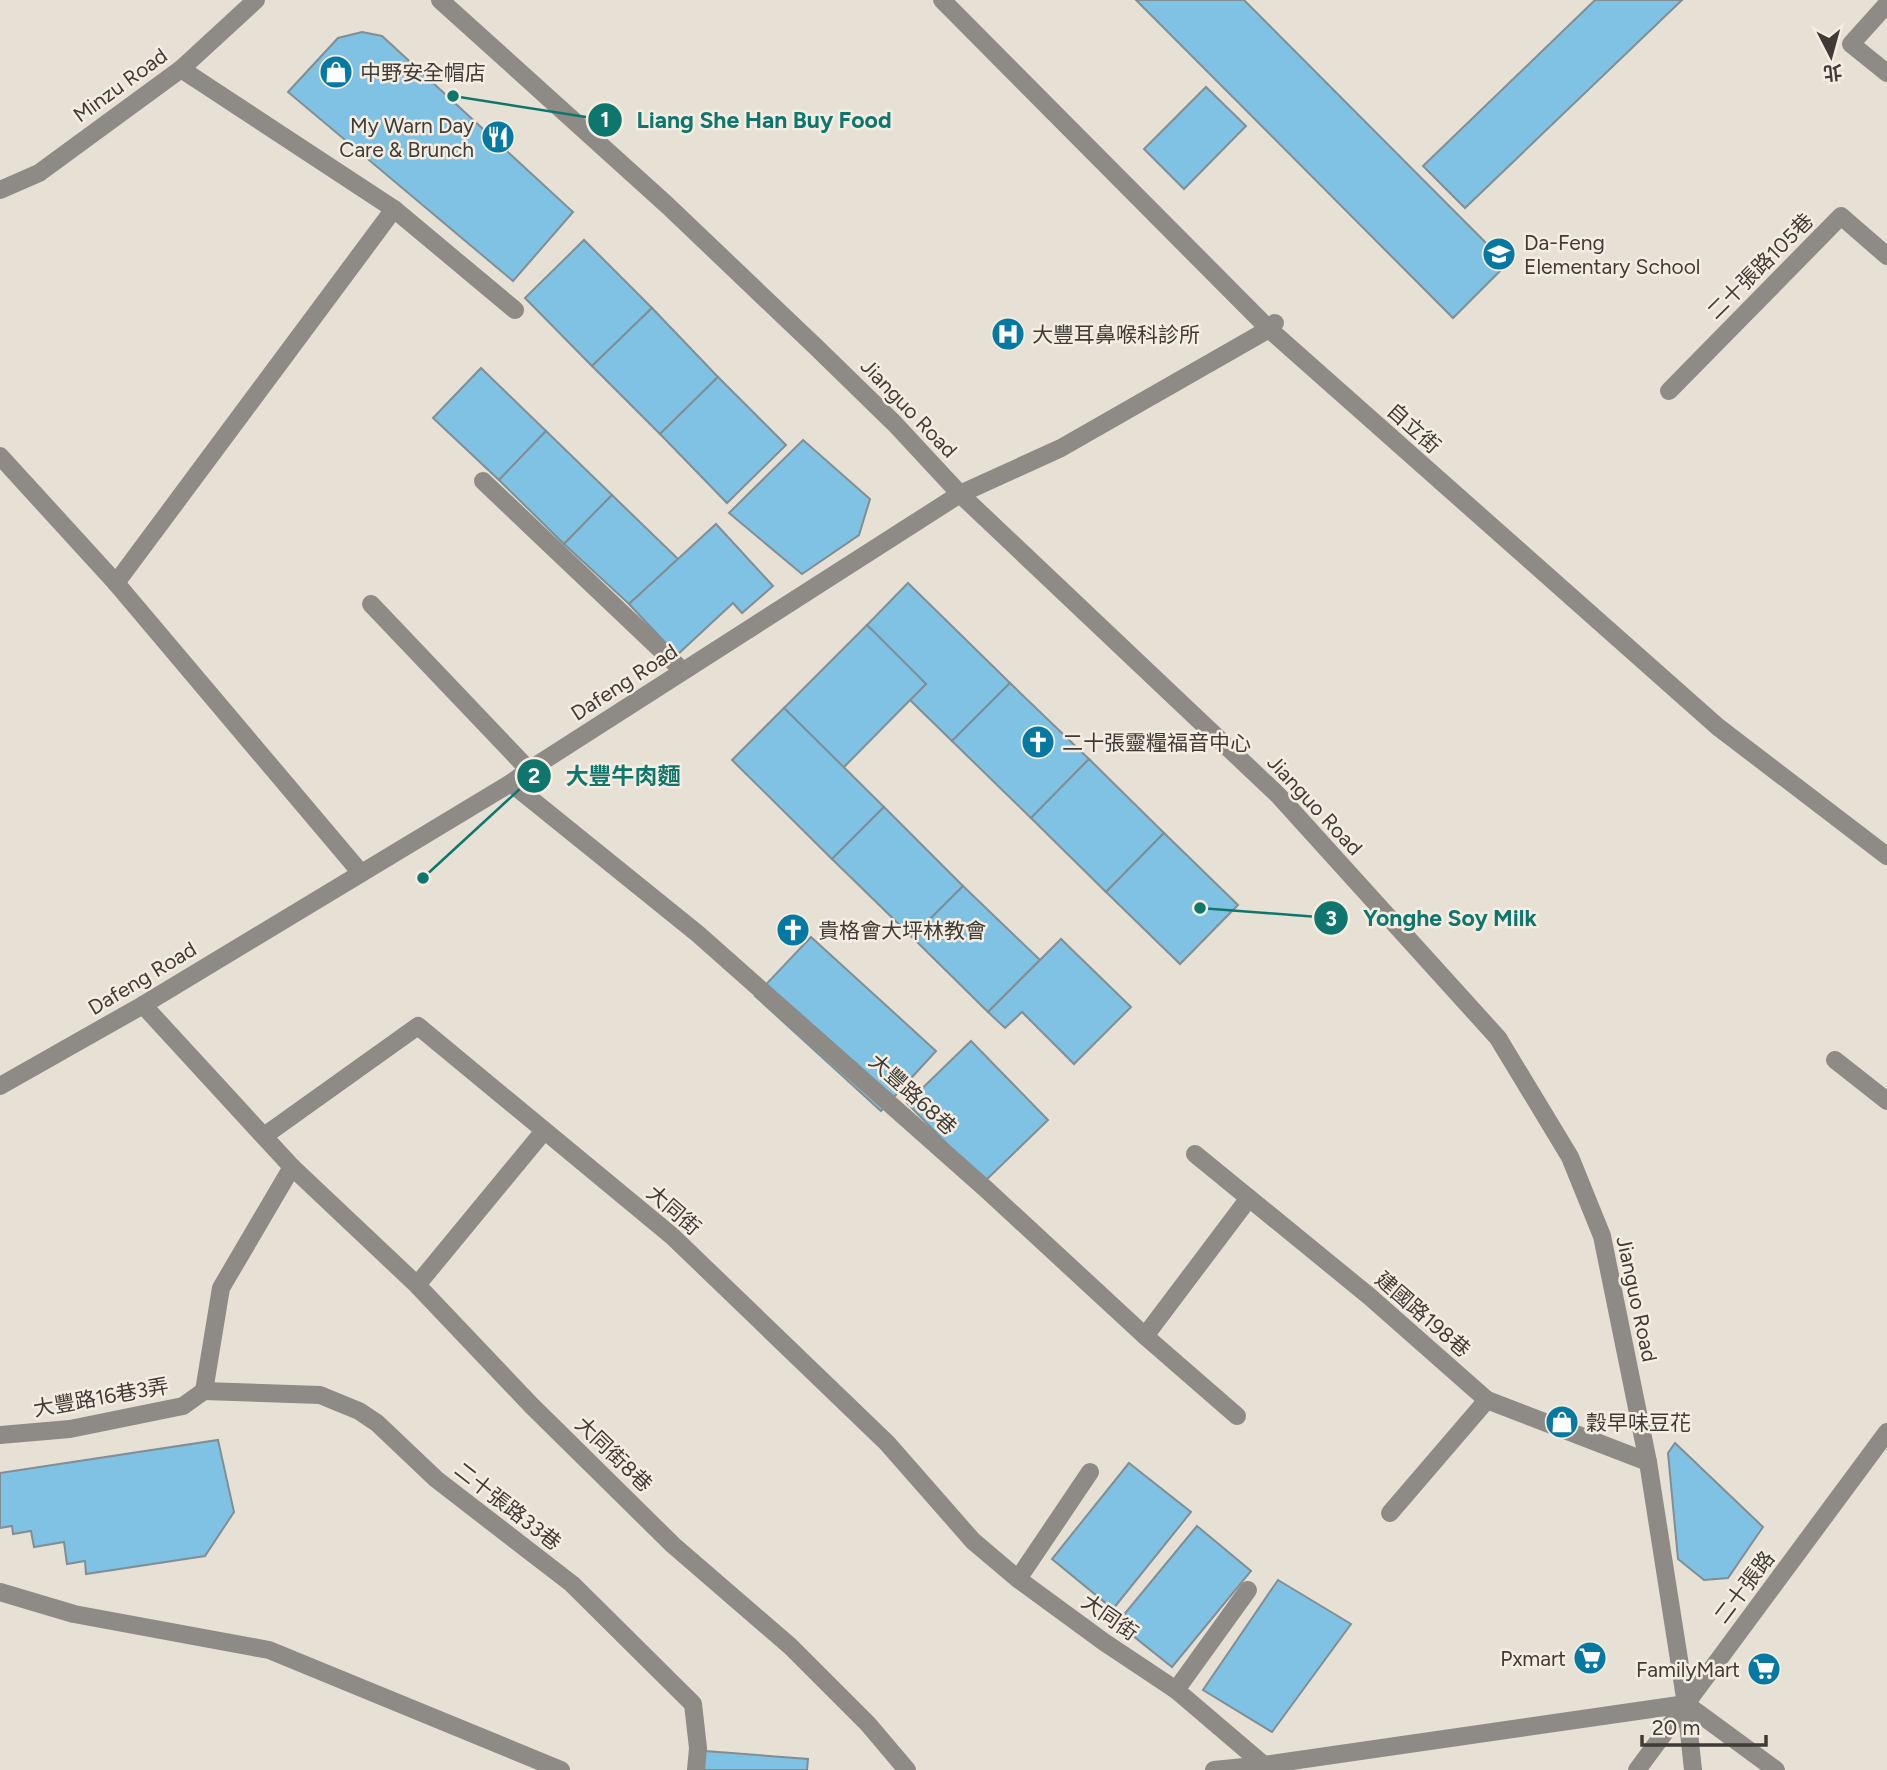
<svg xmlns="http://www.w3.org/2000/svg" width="1887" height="1770" viewBox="0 0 1887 1770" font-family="Figtree,'Noto Sans TC',sans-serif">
<rect width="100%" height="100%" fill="#e7e0d4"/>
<g fill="#80c2e3" stroke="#818e94" stroke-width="2">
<polygon points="1136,0 1244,0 1507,264 1453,318"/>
<polygon points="1595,0 1682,0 1465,208 1423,166"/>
<polygon points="362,32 382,36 573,212 513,281 288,92 338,38"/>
<polygon points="1206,87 1246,126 1184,189 1144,149"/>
<polygon points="584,240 652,308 592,366 525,298"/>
<polygon points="652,308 718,377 660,434 592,366"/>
<polygon points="481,368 546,431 499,480 433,418"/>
<polygon points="718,377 786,445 727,503 660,434"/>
<polygon points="546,431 612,495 564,544 499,480"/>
<polygon points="803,440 870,499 859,535 802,574 729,513"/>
<polygon points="612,495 678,559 629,604 564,544"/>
<polygon points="716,524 773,586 742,613 733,603 677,655 629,604"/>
<polygon points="908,583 1010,683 952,741 910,700 926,684 867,625"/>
<polygon points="867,625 926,684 843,768 784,708"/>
<polygon points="1010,683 1089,759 1031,818 952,741"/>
<polygon points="784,708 884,807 832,859 732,760"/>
<polygon points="1089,759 1164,833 1106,892 1031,818"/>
<polygon points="884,807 963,886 912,937 832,859"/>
<polygon points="1164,833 1238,905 1180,964 1106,892"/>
<polygon points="963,886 1040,960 988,1012 912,937"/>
<polygon points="811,937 936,1051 881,1111 755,996"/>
<polygon points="1061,939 1131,1007 1074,1064 1022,1012 1005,1028 988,1012"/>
<polygon points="971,1041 1048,1120 984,1182 907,1103"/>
<polygon points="218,1440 234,1512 205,1556 86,1574 85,1561 67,1564 64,1542 34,1547 31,1531 13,1534 12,1526 0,1528 0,1473"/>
<polygon points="1675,1443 1763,1527 1728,1578 1704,1580 1678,1559 1668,1453"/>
<polygon points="1129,1463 1191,1512 1113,1609 1052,1559"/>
<polygon points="1197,1526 1251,1571 1172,1667 1117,1623"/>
<polygon points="1278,1580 1351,1624 1272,1732 1203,1690"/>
<polygon points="692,1750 808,1759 807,1770 691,1770"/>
</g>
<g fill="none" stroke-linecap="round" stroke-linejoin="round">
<g stroke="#8e8a86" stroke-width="18">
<polyline points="440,0 667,205 817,348 895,424 960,494 1278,795 1498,1038 1570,1157 1602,1236 1648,1462 1686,1704 1693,1770"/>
<polyline points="942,0 1269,329 1718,727 1887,856"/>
<polyline points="1887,4 1851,44 1887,73"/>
<polyline points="181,69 394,209 515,310"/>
<polyline points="0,190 39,173 181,69 256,0"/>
<polyline points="1669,391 1841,216 1887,256"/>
<polyline points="0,456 116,583 361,873"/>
<polyline points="483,481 683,671"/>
<polyline points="116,583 394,209"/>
<polyline points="371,604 529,770"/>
<polyline points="511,783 698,934 987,1190 1145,1336 1249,1198"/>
<polyline points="143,1005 292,1167 221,1288 204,1391"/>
<polyline points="1835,1060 1887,1101"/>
<polyline points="0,1086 143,1005 511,783 529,770 960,494 1061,448 1269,329 1275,323"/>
<polyline points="264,1136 418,1026 672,1236 887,1443 973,1541 1018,1579 1104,1642 1176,1690 1264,1765"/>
<polyline points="1195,1154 1369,1296 1487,1400 1648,1462"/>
<polyline points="292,1167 417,1285 531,1405 673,1545 790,1646 868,1724 907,1770"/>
<polyline points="417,1285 544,1131"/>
<polyline points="1145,1336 1237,1416"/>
<polyline points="204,1391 320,1395 359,1411 377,1423 436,1479 572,1584 693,1704 698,1748 696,1770"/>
<polyline points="0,1435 70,1429 183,1406 204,1391"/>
<polyline points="1390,1513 1487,1400"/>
<polyline points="1018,1579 1090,1472"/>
<polyline points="0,1592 74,1614 269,1650 561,1770"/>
<polyline points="1176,1690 1248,1590"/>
<polyline points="1686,1704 1776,1770"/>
<polyline points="1214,1770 1264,1765 1686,1704"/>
<polyline points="1637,1770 1887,1432"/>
</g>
</g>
<defs>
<symbol id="shop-disc" viewBox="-11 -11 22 22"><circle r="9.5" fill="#0679a2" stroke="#f5ede1"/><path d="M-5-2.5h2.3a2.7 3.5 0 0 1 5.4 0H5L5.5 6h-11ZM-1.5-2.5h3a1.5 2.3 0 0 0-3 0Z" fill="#fff"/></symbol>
<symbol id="restaurant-disc" viewBox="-11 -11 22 22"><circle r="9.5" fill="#0679a2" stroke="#f5ede1"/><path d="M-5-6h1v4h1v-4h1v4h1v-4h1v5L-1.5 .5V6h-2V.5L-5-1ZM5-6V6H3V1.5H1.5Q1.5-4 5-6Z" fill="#fff"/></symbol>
<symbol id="school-disc" viewBox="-11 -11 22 22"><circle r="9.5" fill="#0679a2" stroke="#f5ede1"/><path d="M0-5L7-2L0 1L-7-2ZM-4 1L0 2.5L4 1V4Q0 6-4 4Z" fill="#fff"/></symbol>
<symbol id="hospital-disc" viewBox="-11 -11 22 22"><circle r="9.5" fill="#0679a2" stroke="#f5ede1"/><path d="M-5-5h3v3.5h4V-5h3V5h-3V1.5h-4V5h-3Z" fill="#fff"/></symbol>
<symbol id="church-disc" viewBox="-11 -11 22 22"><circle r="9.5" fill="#0679a2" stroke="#f5ede1"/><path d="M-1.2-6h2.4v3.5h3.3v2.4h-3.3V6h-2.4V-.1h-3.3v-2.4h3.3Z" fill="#fff"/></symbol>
<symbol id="supermarket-disc" viewBox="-11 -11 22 22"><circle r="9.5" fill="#0679a2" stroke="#f5ede1"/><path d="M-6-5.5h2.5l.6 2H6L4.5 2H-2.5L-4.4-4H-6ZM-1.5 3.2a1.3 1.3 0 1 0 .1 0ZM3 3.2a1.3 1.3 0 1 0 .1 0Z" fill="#fff"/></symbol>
</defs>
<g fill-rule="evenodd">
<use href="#shop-disc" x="317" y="53" width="38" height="38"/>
<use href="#restaurant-disc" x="479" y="118" width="38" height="38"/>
<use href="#school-disc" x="1480" y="235" width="38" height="38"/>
<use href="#hospital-disc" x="989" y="315" width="38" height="38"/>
<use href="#church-disc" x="1019" y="723" width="38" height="38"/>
<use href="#church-disc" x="774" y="911" width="38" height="38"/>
<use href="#shop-disc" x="1543" y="1403" width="38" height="38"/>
<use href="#supermarket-disc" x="1571" y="1639" width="38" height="38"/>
<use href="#supermarket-disc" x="1745" y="1650" width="38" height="38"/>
</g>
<g text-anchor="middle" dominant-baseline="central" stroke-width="5" stroke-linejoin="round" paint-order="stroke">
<g font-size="21" fill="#3f3c37" stroke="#f5ede1" text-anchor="start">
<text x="360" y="72">中野安全帽店</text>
<text x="474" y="125" text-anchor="end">My Warn Day<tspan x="474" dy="24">Care &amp; Brunch</tspan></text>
<text x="1524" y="242">Da-Feng<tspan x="1524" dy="24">Elementary School</tspan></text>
<text x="1032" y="334">大豐耳鼻喉科診所</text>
<text x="1062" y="742">二十張靈糧福音中心</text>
<text x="818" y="930">貴格會大坪林教會</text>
<text x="1586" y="1422">穀早味豆花</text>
<text x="1566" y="1658" text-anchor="end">Pxmart</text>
<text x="1740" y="1669" text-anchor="end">FamilyMart</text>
</g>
<g font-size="21" fill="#3f3c37" stroke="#f5ede1">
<text transform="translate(120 85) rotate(-36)">Minzu Road</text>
<text transform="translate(1760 266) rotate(-45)">二十張路105巷</text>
<text transform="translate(909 408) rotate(46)">Jianguo Road</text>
<text transform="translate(1414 428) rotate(42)">自立街</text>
<text transform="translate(624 682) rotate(-33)">Dafeng Road</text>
<text transform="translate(1315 805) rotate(47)">Jianguo Road</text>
<text transform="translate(142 978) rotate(-31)">Dafeng Road</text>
<text transform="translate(913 1094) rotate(42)">大豐路68巷</text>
<text transform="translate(674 1210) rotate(41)">大同街</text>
<text transform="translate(1637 1299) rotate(78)">Jianguo Road</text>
<text transform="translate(1423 1314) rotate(41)">建國路198巷</text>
<text transform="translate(101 1397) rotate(-10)">大豐路16巷3弄</text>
<text transform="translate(614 1454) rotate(44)">大同街8巷</text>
<text transform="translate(508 1506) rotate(38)">二十張路33巷</text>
<text transform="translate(1744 1587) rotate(-53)">二十張路</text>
<text transform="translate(1110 1617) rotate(35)">大同街</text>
</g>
</g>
<path fill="none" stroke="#0f766e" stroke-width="2.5" d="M453 96L605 120M423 878L534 776M1200 908L1331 918"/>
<g fill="#0f766e" stroke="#f5ede1" stroke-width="2.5">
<circle cx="453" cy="96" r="7"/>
<circle cx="423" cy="878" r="7"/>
<circle cx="1200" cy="908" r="7"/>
<circle cx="605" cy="120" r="18"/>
<circle cx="534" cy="776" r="18"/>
<circle cx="1331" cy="918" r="18"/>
</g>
<g font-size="21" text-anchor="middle" font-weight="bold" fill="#fff">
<text x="605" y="127">1</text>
<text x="534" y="783">2</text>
<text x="1331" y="926">3</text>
</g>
<g font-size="23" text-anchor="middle" font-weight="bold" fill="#0f766e" stroke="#f5ede1" stroke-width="5" stroke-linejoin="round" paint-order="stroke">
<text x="764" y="128">Liang She Han Buy Food</text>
<text x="623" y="784">大豐牛肉麵</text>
<text x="1450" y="926">Yonghe Soy Milk</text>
</g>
<g transform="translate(1831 56) rotate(174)" stroke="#f5ede1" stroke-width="5" paint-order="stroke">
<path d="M0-5L12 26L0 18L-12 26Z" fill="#3f3c37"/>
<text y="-10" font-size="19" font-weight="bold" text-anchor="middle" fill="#3f3c37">北</text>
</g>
<path d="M1642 1735v10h124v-10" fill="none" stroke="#3f3c37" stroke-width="3.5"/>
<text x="1652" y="1735" font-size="21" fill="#3f3c37" stroke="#f5ede1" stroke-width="5" paint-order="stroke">20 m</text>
</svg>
